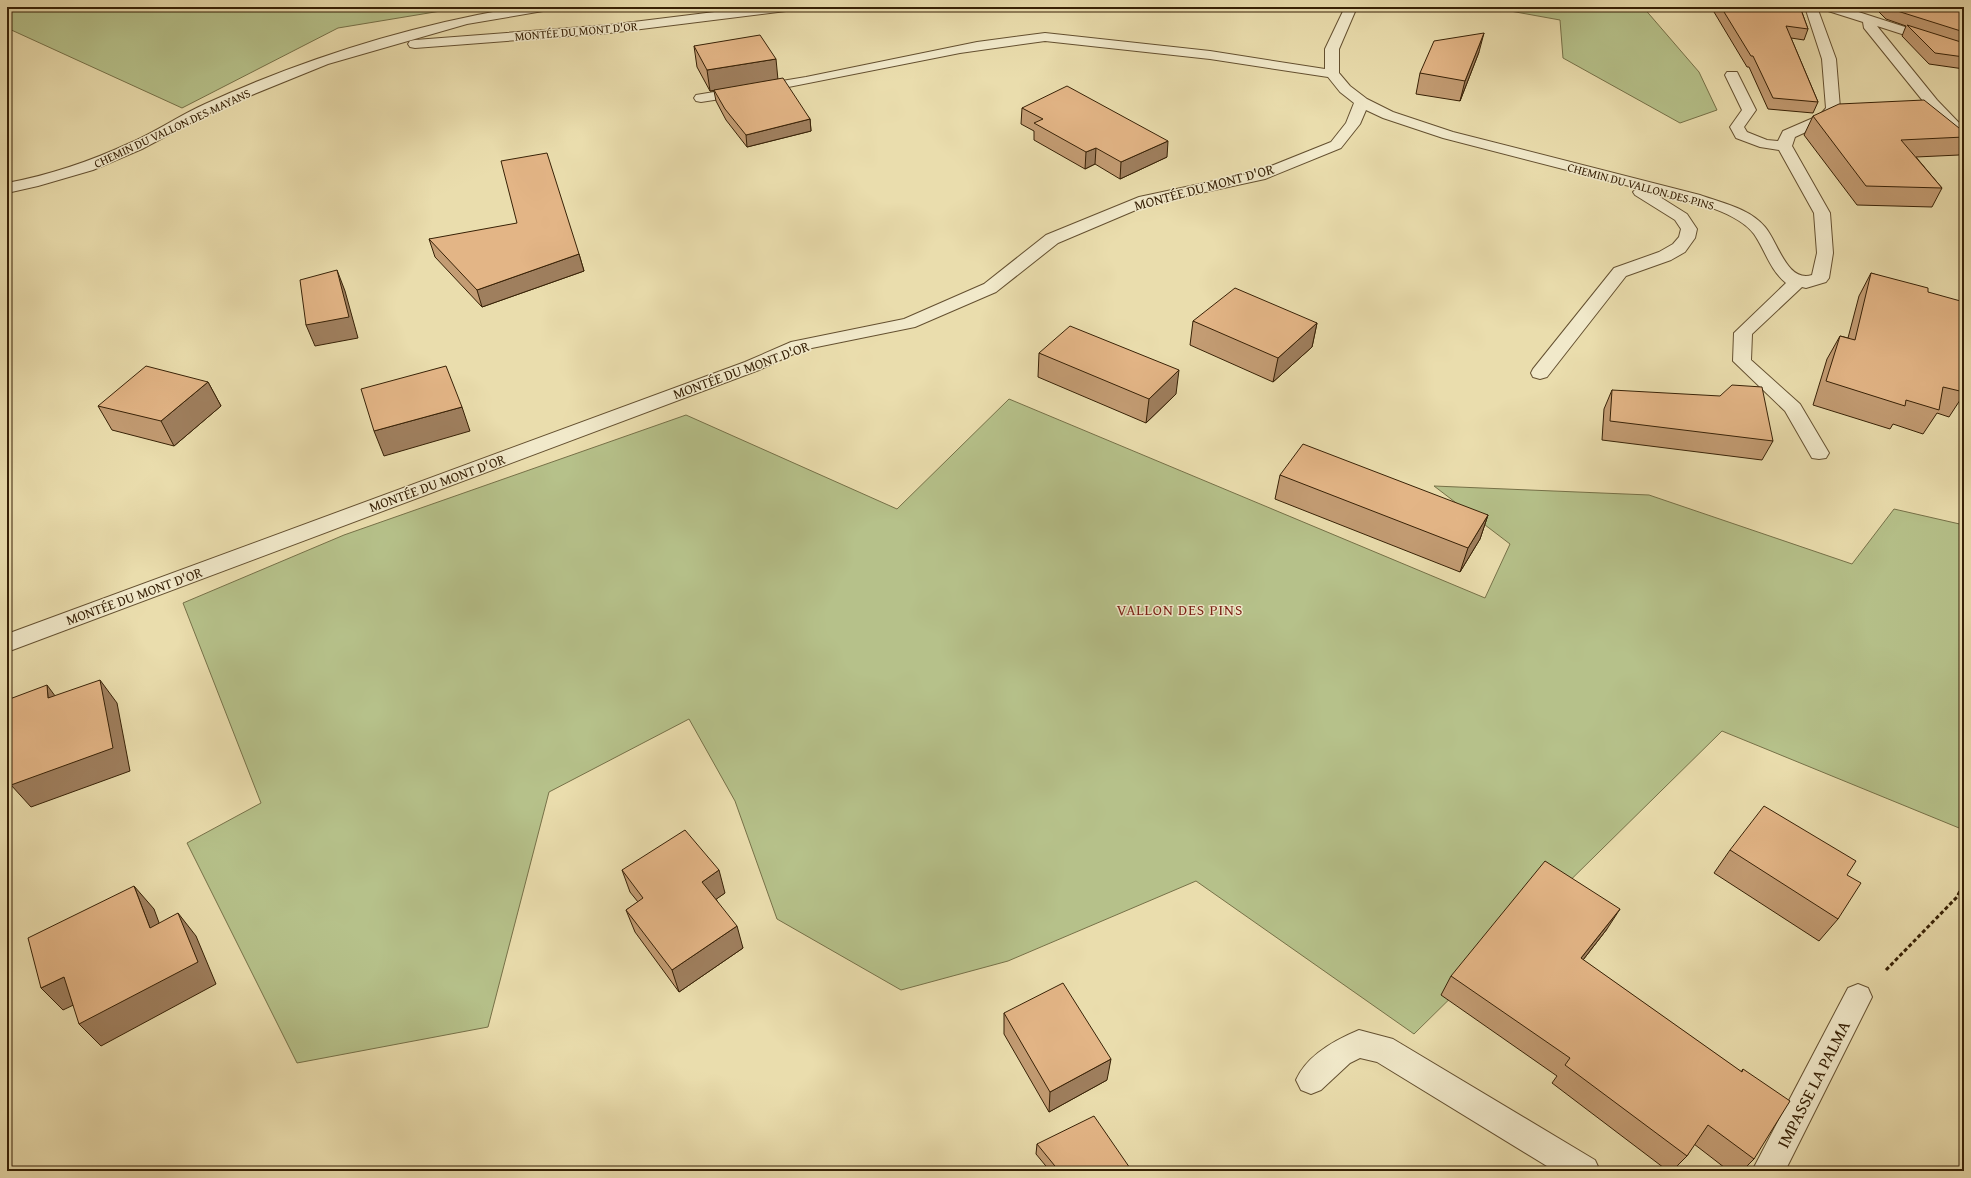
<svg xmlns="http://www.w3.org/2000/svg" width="1971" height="1178" viewBox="0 0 1971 1178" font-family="'Gentium Book Plus',serif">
<rect width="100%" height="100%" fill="#eaddad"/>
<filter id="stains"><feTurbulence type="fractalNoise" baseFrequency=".005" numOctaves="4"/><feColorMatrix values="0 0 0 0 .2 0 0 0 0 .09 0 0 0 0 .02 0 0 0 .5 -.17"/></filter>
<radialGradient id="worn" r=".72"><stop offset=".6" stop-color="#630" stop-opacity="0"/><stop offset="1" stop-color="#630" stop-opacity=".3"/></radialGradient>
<g fill="#b6c18a" stroke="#767148">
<polygon points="7,7 465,7 338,28 182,108 7,28"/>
<polygon points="1488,7 1643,7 1699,72 1717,110 1680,123 1563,58 1560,20"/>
<polygon points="1009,399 1485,598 1510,544 1434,486 1649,495 1852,564 1894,509 1964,525 1964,830 1722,731 1414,1034 1196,881 1008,961 901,990 777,919 735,801 689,719 549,792 488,1027 297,1063 187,843 261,803 183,603 344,535 686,415 897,509"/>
</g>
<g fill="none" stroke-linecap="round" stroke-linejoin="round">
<defs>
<g id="minor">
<path d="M520 7H549L543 11 467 24 328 64 215 110 142 149 93 170 38 186 7 193V183C50 175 91 161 130 143 156 132 180 115 205 104 305 58 412 25 520 7Z"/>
<polygon points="755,7 792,7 786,11 609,33 415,48 410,47 408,44 410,41 415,40 609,25"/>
<path d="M1345 7H1357L1339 49V73L1350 86 1367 99 1393 112 1453 132 1700 195C1722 203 1749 208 1765 227 1778 242 1787 283 1812 275L1817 253 1814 213 1779 150 1760 147 1736 138 1730 127 1742 110 1725 75 1727 72H1737L1756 110 1744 127 1747 132 1767 140 1778 141 1783 131 1820 115 1826 108 1822 59 1805 7H1817L1836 59 1840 108 1830 121 1795 137 1792 146 1830 213 1833 253 1829 278 1826 282 1806 288 1802 287 1752 334 1751 360 1800 404 1829 453 1826 458 1819 459 1812 458 1785 411 1733 361 1734 333 1786 283C1770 270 1765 250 1754 234 1735 209 1681 199 1652 192L1687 214 1697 229 1695 238 1685 252 1671 260 1626 276 1547 377 1540 379 1533 377 1531 373 1533 369 1614 268 1659 252 1673 244 1679 237 1681 229 1675 220 1635 195 1633 192 1637 188 1443 138 1383 118 1366 110 1360 124 1341 148 1265 179 1150 204 1058 243 996 292 915 327 802 350 759 370 7 652V634L745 362 791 342 904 319 984 284 1046 235 1139 197 1256 172 1331 142 1346 123 1354 103 1340 92 1328 77 1210 59 1045 41 960 53 753 94 701 102 696 101 694 98 696 95 806 77 977 42 1045 33 1210 51 1325 69V49Z"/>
<polygon points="1824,7 1843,7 1964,46 1964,54 1877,26 1937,100 1964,128 1964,141 1959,140 1927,106 1864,28 1863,22 1825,10"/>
<polygon points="1858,984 1868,988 1872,997 1785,1171 1752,1171 1848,988"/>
<path d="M1359 1030 1393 1039 1595 1160 1600 1171H1555L1377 1062 1360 1058 1350 1063 1321 1090 1311 1094 1301 1090 1296 1080C1307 1055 1335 1040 1359 1030Z"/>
</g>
</defs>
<use href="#minor" stroke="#645030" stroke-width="2"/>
<polyline stroke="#372106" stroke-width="3" stroke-dasharray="4 2.5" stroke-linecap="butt" points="1886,970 1957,897 1964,883"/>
<use href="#minor" fill="#f1e9ca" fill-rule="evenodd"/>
</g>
<g fill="#c39c73" stroke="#372106">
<polygon points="1711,7 1800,7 1808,29 1804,40 1791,38 1818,102 1813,113 1768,109 1749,67 1747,67"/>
<polygon points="1874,7 1964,7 1964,69 1929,64 1902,36 1906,26 1886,19"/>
<polygon points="694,46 778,79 810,119 811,131 747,147 726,120 716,101 714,91 710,91 697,67"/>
<polygon points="1479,52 1460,101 1416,94 1420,73"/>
<polygon points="1022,108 1167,157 1120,179 1095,164 1085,169 1034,140 1034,131 1021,124"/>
<polygon points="1813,116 1964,132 1964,146 1959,155 1916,157 1942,188 1932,207 1857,205 1804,135"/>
<polygon points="429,239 579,254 584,271 482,307 435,257"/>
<polygon points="1871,273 1928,292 1964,392 1964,394 1949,417 1937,413 1923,434 1893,424 1890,429 1813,405 1827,359 1840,336 1848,338 1859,296"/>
<polygon points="1193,321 1317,323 1312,347 1273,382 1190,345"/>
<polygon points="1039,353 1176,394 1146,423 1038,377"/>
<polygon points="208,382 221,406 174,446 112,430 98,406"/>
<polygon points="1612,390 1773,441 1762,460 1602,440 1604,409"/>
<polygon points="1280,475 1488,515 1480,539 1460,572 1275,499"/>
<polygon points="1730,850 1847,875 1838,919 1819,941 1714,873"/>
<polygon points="622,870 725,893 716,899 743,948 679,992 635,932 626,910 638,902 630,892"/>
<polygon points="1607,929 1583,960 1741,1072 1743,1069 1754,1159 1742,1171 1729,1171 1694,1144 1687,1156 1672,1171 1668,1171 1552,1083 1557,1076 1441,995 1451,976"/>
<polygon points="1004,1013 1107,1080 1049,1112 1004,1034"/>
<polygon points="1037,1144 1132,1171 1050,1171 1036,1154"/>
</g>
<g fill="#9f7f5e" stroke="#372106">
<polygon points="1484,33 1479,52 1460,101 1465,81"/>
<polygon points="776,59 778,80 710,91 707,70"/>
<polygon points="810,119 811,131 747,147 746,135"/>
<polygon points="1168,141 1167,157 1120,179 1121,162"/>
<polygon points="1096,148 1095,164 1085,169 1086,152"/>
<polygon points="579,254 584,271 482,307 477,290"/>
<polygon points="337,270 345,291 358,338 315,346 306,325"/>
<polygon points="1317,323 1312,347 1273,382 1278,358"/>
<polygon points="1179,370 1176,394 1146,423 1149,399"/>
<polygon points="208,382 221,406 174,446 161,421"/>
<polygon points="462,407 470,431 384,456 374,431"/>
<polygon points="1488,515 1480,539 1460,572 1468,548"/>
<polygon points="100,680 117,703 130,771 31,807 11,785"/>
<polygon points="47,685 64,708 48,698"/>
<polygon points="719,870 725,893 708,905 702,882"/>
<polygon points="134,886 154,909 169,950 150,928"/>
<polygon points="1620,909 1607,929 1569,978 1581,958"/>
<polygon points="178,913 196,936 216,984 101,1046 79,1024"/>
<polygon points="737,926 743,948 679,992 672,970"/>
<polygon points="64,977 86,999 63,1010 41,988"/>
<polygon points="1111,1059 1107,1080 1049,1112 1050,1092"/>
</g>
<g fill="#e3b586" stroke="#372106">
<polygon points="1721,7 1800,7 1808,29 1786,26 1818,102 1773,98 1753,56 1751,56"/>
<polygon points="1889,7 1964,7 1964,32 1891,9"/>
<polygon points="1907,25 1964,43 1964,57 1935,53"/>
<polygon points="1484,33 1465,81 1420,73 1434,41"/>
<polygon points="760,35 776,59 707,70 694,46"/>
<polygon points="783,78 810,119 746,135 725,109 714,90"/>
<polygon points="1067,86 1168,141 1121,162 1096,148 1086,152 1034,123 1043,119 1022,108"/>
<polygon points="1924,100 1964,132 1964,137 1901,140 1942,188 1866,186 1813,116 1839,104"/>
<polygon points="547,153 579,254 477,290 429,239 517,223 501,161"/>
<polygon points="337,270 349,317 306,325 300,280"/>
<polygon points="1871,273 1928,288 1928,292 1964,302 1964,392 1943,387 1939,410 1906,400 1905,406 1826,381 1840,336 1855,340"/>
<polygon points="1235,288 1317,323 1278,358 1193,321"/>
<polygon points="1070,326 1179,370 1149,399 1039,353"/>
<polygon points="146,366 208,382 161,421 98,406"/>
<polygon points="446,366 462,407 374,431 361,389"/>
<polygon points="1732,385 1762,387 1773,441 1610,421 1612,390 1720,396"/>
<polygon points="1303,444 1488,515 1468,548 1280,475"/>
<polygon points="100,680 113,748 11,785 7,739 7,700 47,685 48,698"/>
<polygon points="1764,806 1856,861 1847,875 1861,883 1838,919 1730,850"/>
<polygon points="685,830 719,870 702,882 737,926 672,970 626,910 643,898 622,870"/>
<polygon points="1545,861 1620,909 1581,958 1742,1072 1743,1069 1790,1101 1754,1159 1708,1125 1687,1156 1565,1065 1570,1058 1451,976"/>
<polygon points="134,886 150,928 178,913 198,962 79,1024 64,977 41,988 28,938"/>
<polygon points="1063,983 1111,1059 1050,1092 1004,1013"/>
<polygon points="1094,1116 1132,1171 1059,1171 1037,1144"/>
<polygon points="1321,1167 1325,1171 1317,1171"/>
</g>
<g text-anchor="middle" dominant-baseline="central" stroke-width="3" stroke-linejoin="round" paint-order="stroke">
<g font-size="12" fill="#372106" stroke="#f1e9ca">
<text transform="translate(576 31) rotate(-5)">MONTÉE DU MONT D'OR</text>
<text transform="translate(172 128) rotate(-25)">CHEMIN DU VALLON DES MAYANS</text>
<text transform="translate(1641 186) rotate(15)">CHEMIN DU VALLON DES PINS</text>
</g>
<g font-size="14" fill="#372106" stroke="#f1e9ca">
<text transform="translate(1204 187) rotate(-15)">MONTÉE DU MONT D'OR</text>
<text transform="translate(741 370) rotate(-20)">MONTÉE DU MONT D'OR</text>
<text transform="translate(437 483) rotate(-20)">MONTÉE DU MONT D'OR</text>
<text transform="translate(134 596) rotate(-20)">MONTÉE DU MONT D'OR</text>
</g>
<g font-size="15" letter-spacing="1" fill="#7a1f14" stroke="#f1e9ca">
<text x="1180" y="609">VALLON DES PINS</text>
</g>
<g font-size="17" fill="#372106" stroke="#f1e9ca">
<text transform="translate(1813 1084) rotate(-63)">IMPASSE LA PALMA</text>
</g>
</g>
<rect width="1971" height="1178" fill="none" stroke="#eaddad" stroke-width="24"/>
<rect x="8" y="8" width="1955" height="1162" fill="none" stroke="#372106" stroke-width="2"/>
<rect x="12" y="12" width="1947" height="1154" fill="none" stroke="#372106"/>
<rect width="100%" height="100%" filter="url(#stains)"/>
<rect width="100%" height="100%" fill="url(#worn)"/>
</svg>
